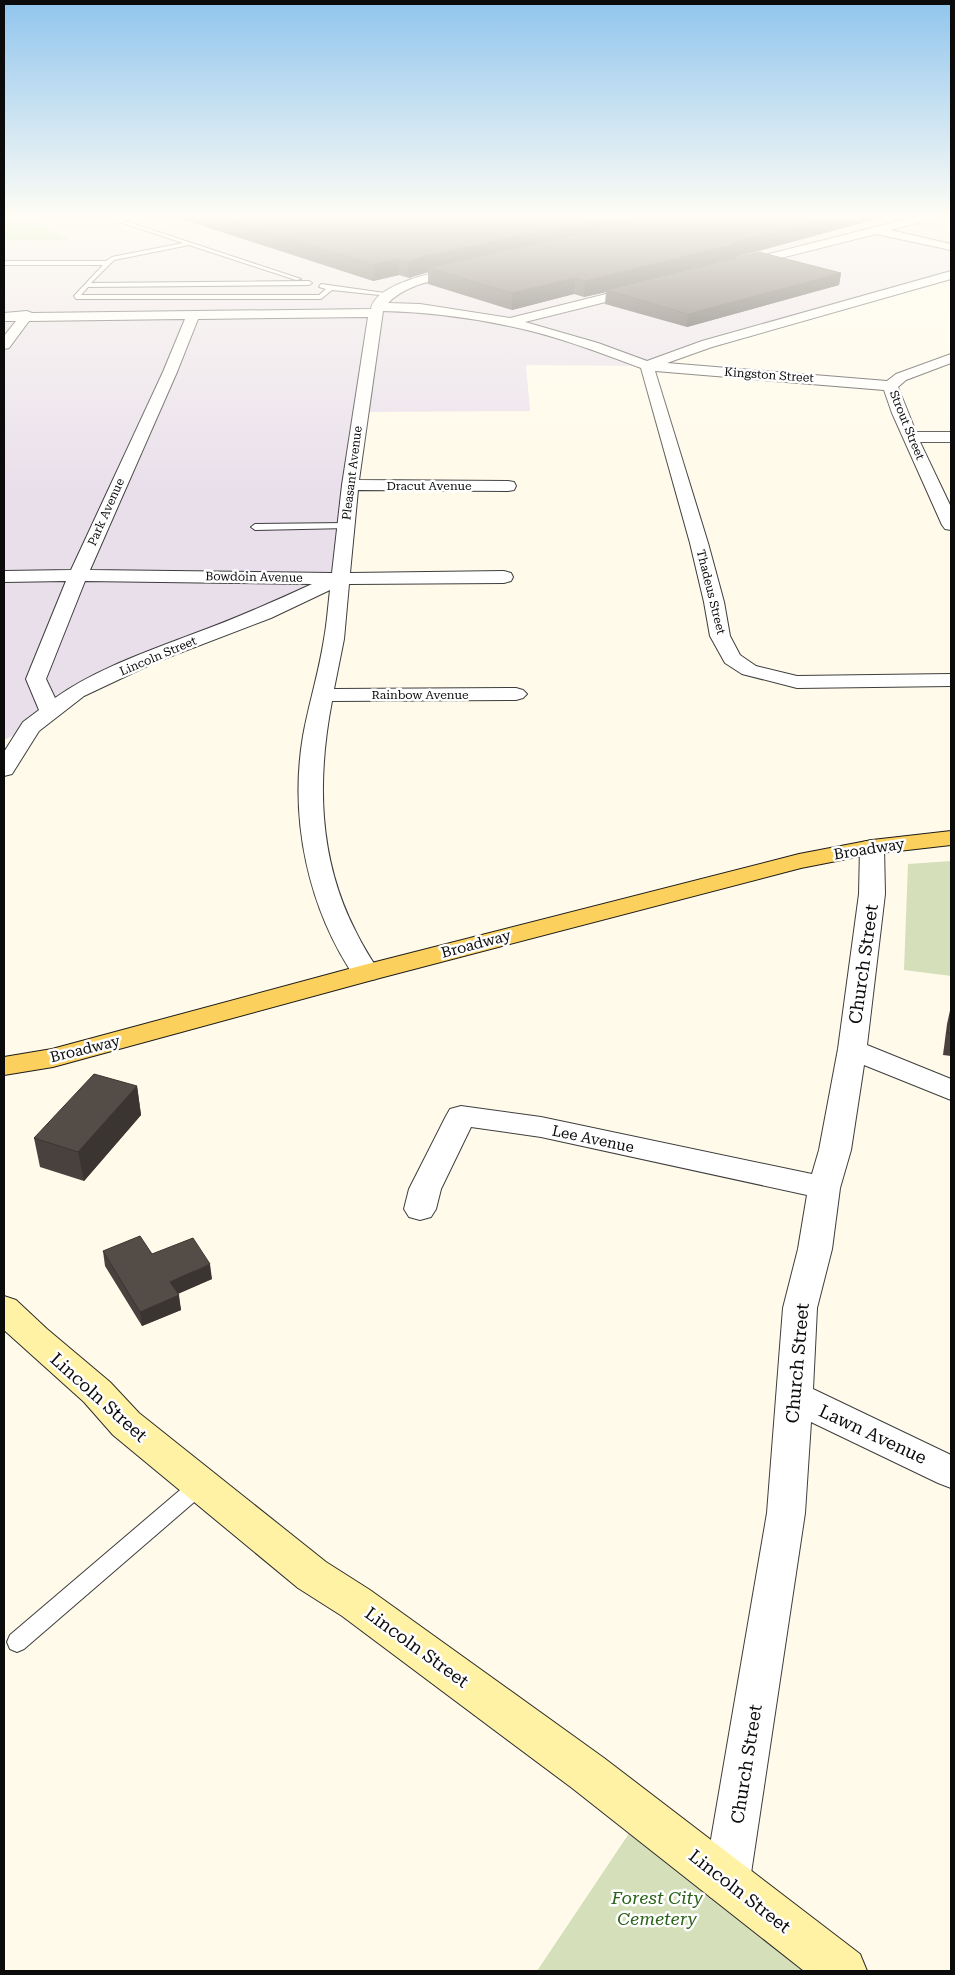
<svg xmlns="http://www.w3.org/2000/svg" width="955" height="1975" viewBox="0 0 955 1975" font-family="'Roboto Serif',serif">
<rect width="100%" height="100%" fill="#fffae9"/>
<polygon fill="#e9dfeb" points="20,215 951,215 951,280 647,366 526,365 530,411 360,412 339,579 134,666 31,727 4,740 4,240 71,241"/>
<polygon fill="#b5da92" points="4,215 20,215 72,241 4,240"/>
<g fill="#d5e0bb">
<polygon points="951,861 951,976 904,970 908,864"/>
<polygon points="642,1814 843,1971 537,1971"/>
</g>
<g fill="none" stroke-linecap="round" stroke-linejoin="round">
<defs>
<g id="service">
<polygon points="99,215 107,215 301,279 296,280 189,245 114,260 91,283 309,281 312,283 309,285 88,287 81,295 319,295 326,289 319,287 321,284 392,294 389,296 332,290 321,299 76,299 74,296 103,265 4,265 4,261 106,261 112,257 183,243"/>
<polygon points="346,523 350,526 349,528 255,530 251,527 255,524"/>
<polygon points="200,1477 207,1479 210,1485 207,1491 24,1649 17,1652 10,1649 7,1642 10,1635 193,1479"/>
</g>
<g id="minor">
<polygon points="923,215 942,215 941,217 890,230 951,244 951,250 876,234 737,269 731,265 733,263"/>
<path d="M463 266 467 267 469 270 467 273C439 280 409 282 388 303L420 304 510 318 642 285 646 286 648 289 646 292 525 322 598 343 647 361 702 341 951 271V279L712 347 667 363 887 381 896 374 951 354V363L906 380 898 387 916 432H951V442H920L951 507V530L945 529 942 525 892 413 884 390 655 371 708 543 724 602 730 636 740 655 756 666 797 676 951 674V686L797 688 742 674 725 663 710 636 704 602 690 543 641 368C598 352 554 335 509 326 467 317 425 312 383 311L359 480 508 481 514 482 516 486 514 490 508 491 358 490 350 573 504 571 511 573 513 577 511 581 504 583 349 584 344 639 334 689 516 688 523 690 527 694 523 698 516 700 332 701C317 779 318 857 355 930 362 945 371 959 380 973L376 979 366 981 356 979C308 909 289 819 303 736 309 703 319 672 324 639 327 623 328 606 330 590L271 618 156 662 84 696 39 731 12 774 4 776V752L23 722 39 710 26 679 66 581 4 582V571L71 570 163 372 185 319 29 321 9 348 4 349V336L16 321H4V313L27 311 32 313 371 309C375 283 441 271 463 266ZM368 317 342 485 332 573 90 570 177 372 198 319ZM85 581 312 584C273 602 234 619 193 634 146 652 96 669 55 698L46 679Z"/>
<polygon points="872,840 881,842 884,847 885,894 867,1045 951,1079 951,1100 864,1065 851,1150 840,1188 832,1249 817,1308 813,1389 951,1455 951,1488 938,1483 811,1422 805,1513 750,1880 744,1897 727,1903 710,1897 704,1880 767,1513 783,1308 798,1249 807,1195 541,1137 471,1127 441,1189 436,1209 431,1217 420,1220 409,1217 404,1209 409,1189 446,1116 450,1109 461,1106 541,1117 812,1174 819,1150 838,1049 859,894 860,847 863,842"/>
</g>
<polygon id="secondary" points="4,1296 16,1300 47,1329 110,1382 139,1413 326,1562 370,1590 604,1758 860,1954 867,1971 804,1971 572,1788 342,1616 298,1588 113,1435 84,1402 4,1330"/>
<polygon id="primary" points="951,831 951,845 872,854 801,868 376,979 53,1067 4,1075 4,1057 52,1049 356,967 799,854 872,840"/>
</defs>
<use href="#service" stroke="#3e3e3e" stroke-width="2"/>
<use href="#minor" stroke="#3e3e3e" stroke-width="2"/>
<use href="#secondary" stroke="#2d2d2d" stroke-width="2"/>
<use href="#primary" stroke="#1c1c1c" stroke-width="2"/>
<use href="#service" fill="#fff" fill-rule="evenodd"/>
<use href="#minor" fill="#fff" fill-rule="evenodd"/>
<use href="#secondary" fill="#fff2a4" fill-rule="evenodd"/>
<use href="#primary" fill="#fbd05d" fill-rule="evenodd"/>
</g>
<g fill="#48413d">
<polygon points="169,215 891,215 736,257 736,258 841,273 839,285 687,327 605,304 606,292 584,297 574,294 512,310 428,284 428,272 409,278 399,275 373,281"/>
<polygon points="951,1006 951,1056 943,1055 947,1024"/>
<polygon points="137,1086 141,1115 84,1181 40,1167 34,1138"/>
<polygon points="103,1251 152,1254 212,1279 178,1294 181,1310 142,1326 105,1266"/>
</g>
<g fill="#3b3532">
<polygon points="616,215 681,215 428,268 428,272 409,278 408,262 422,257"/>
<polygon points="839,215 891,215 736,257 736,259 606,290 606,292 584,297 585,281"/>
<polygon points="399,259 399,275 373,281 373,265"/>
<polygon points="841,273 839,285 687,327 688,314"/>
<polygon points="575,278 574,294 512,310 512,293"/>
<polygon points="137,1086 141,1115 84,1181 78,1152"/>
<polygon points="210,1264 212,1279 172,1296 170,1282"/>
<polygon points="179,1295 181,1310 142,1326 140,1312"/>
</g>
<g fill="#544c47" stroke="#3b3532">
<polygon points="214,215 616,215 422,257 408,262 399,259 373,265"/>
<polygon points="663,215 839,215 734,243 738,244 585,281 575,278 512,293 428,268"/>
<polygon points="759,252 841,273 688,314 606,290"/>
<polygon points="951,1009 951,1033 948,1033"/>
<polygon points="94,1074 137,1086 78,1152 34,1138"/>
<polygon points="140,1236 152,1254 193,1238 210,1264 170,1282 179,1295 140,1312 103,1251"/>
</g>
<linearGradient id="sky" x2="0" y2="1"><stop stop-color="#90c5ee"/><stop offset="0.44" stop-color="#fffdf5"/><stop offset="1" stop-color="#fffdf5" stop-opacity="0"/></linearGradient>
<rect width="955" height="492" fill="url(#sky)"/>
<g text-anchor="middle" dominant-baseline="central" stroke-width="5" stroke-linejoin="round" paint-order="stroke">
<g font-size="12" fill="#0b0b0b" stroke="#fff">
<text transform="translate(769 375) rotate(4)">Kingston Street</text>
<text transform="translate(907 425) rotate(68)">Strout Street</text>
<text transform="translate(352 473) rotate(-83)">Pleasant Avenue</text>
<text x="429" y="486">Dracut Avenue</text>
<text transform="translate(106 512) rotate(-66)">Park Avenue</text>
<text transform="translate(254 577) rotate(1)">Bowdoin Avenue</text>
<text transform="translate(711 592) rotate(76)">Thadeus Street</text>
<text transform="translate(158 656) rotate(-23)">Lincoln Street</text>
<text x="420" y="695">Rainbow Avenue</text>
</g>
<g font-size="15" fill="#0b0b0b" stroke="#fff">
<text transform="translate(869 849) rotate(-9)">Broadway</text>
<text transform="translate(476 944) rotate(-15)">Broadway</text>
<text transform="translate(85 1049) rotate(-14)">Broadway</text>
<text transform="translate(593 1139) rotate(12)">Lee Avenue</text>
</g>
<g font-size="18" fill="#0b0b0b" stroke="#fff">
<text transform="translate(863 964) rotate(-82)">Church Street</text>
<text transform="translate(797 1363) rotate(-85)">Church Street</text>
<text transform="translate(99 1397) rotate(42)">Lincoln Street</text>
<text transform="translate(873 1434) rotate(25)">Lawn Avenue</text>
<text transform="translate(417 1647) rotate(36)">Lincoln Street</text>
<text transform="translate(746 1764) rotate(-81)">Church Street</text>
<text transform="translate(740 1891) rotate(38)">Lincoln Street</text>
</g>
<g font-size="18" font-style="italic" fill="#2c631b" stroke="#fff">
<text x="657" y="1897">Forest City<tspan x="657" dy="21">Cemetery</tspan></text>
</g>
</g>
<rect width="955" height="1975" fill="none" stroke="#0b0b0b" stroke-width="10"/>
</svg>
